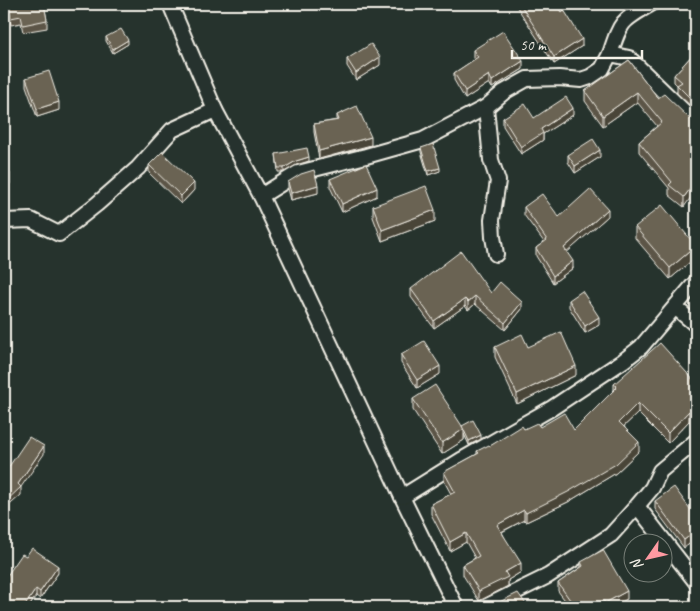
<svg xmlns="http://www.w3.org/2000/svg" width="700" height="611" viewBox="0 0 700 611" font-family="Caveat,sans-serif">
<rect width="100%" height="100%" fill="#26332d"/>
<filter id="ink" filterUnits="userSpaceOnUse"><feTurbulence type="fractalNoise" baseFrequency=".02" numOctaves="2"/><feDisplacementMap in="SourceGraphic" scale="10" xChannelSelector="R" yChannelSelector="G"/><feConvolveMatrix kernelMatrix="1 2 1 2 8 2 1 2 1" color-interpolation-filters="sRGB"/></filter>
<g filter="url(#ink)">
<g fill="none" stroke-linecap="round" stroke-linejoin="round">
<defs>
<g id="street">
<polyline points="170,4 215,110 261,196 402,497 456,607"/>
<path d="M610 54C621 21 621 21 651 4"/>
<polyline points="486,107 491,160 498,181 492,220 493,237 496,254"/>
<polyline points="261,196 298,173 366,156 423,140 486,107 504,92 527,79 559,78 581,80 590,77 602,69 610,54 629,58 696,123"/>
<polyline points="4,221 31,220 59,234 97,204 138,168 172,130 215,110"/>
<polyline points="675,307 696,325"/>
<polyline points="402,497 463,459 552,408 623,361 641,347 696,282"/>
<polyline points="637,506 696,582"/>
<polyline points="485,607 548,576 611,535 637,506 652,488 660,471 696,441"/>
</g>
</defs>
<use href="#street" stroke="#f4f1e8" stroke-width="18"/>
<use href="#street" stroke="#26332d" stroke-width="14"/>
</g>
<g fill="#5b5547" stroke="#f4f1e8">
<polygon points="6,4 44,4 47,20 47,28 23,32 21,23 11,25"/>
<polygon points="515,4 557,4 582,46 554,64"/>
<polygon points="623,4 635,4 626,9"/>
<polygon points="106,37 128,44 113,53 106,41"/>
<polygon points="473,50 523,69 492,88 489,83 465,99 454,80 454,73 474,60 473,58"/>
<polygon points="696,51 696,111 677,93 677,85 674,82 674,75"/>
<polygon points="347,59 380,65 356,80 347,66"/>
<polygon points="629,60 658,98 690,119 684,207 669,195 669,188 639,152 639,142 657,126 637,102 603,126 585,101 585,91"/>
<polygon points="26,78 59,110 37,117 26,86"/>
<polygon points="337,115 371,145 319,159 314,132 314,124 337,120"/>
<polygon points="573,115 543,134 543,140 521,154 503,126 503,118 534,118"/>
<polygon points="421,148 440,171 428,175 421,152"/>
<polygon points="276,154 309,161 296,165 284,172 278,172"/>
<polygon points="568,155 600,157 575,173 568,162"/>
<polygon points="149,165 194,190 181,204 149,173"/>
<polygon points="330,179 377,196 342,212 330,187"/>
<polygon points="288,182 318,193 291,200 288,189"/>
<polygon points="373,206 435,221 382,241 373,217"/>
<polygon points="524,207 559,217 608,216 567,252 573,268 553,283 536,256 536,248 544,242 524,215"/>
<polygon points="635,227 696,257 670,279 635,238"/>
<polygon points="411,289 491,293 522,309 505,330 475,304 468,310 465,306 434,328 411,297"/>
<polygon points="569,300 599,325 585,333 569,307"/>
<polygon points="495,347 528,347 576,375 517,404 495,357"/>
<polygon points="401,355 440,374 417,388 401,363"/>
<polygon points="696,383 696,424 694,426 689,421 668,443 638,413 624,426 639,451 616,473 568,502 526,522 524,520 502,532 521,572 508,580 508,586 479,601 463,575 463,565 475,558 466,542 450,551 431,514 431,504 451,494 444,481 444,472 477,454 477,451 490,446 524,429 540,427 574,430 614,390 614,384"/>
<polygon points="413,399 462,426 481,439 469,445 464,434 464,440 442,454 413,410"/>
<polygon points="696,456 696,476 690,469 690,462"/>
<polygon points="655,501 696,517 696,539 684,548 655,509"/>
<polygon points="581,562 627,599 612,607 570,607 558,591 558,583 581,567"/>
<polygon points="58,573 40,599 36,596 29,607 4,607"/>
</g>
<g fill="#4a4539" stroke="#f4f1e8">
<polygon points="626,4 635,4 626,9"/>
<polygon points="582,39 582,46 554,64 554,57"/>
<polygon points="128,40 128,44 113,53 113,49"/>
<polygon points="380,57 380,65 356,80 356,73"/>
<polygon points="523,61 523,69 492,88 492,81"/>
<polygon points="489,75 489,83 465,99 465,91"/>
<polygon points="637,92 637,102 603,126 603,116"/>
<polygon points="59,102 59,110 37,117 37,109"/>
<polygon points="573,108 573,115 543,134 543,140 521,154 521,147 541,129"/>
<polygon points="371,137 371,145 319,159 319,151"/>
<polygon points="600,150 600,157 575,173 575,166"/>
<polygon points="309,157 309,161 296,165 284,172 284,168 296,161"/>
<polygon points="440,168 440,171 428,175 428,171"/>
<polygon points="10,173 10,184 4,190 4,179"/>
<polygon points="696,181 696,190 684,207 684,197"/>
<polygon points="194,183 194,190 181,204 181,196"/>
<polygon points="318,185 318,193 291,200 291,193"/>
<polygon points="377,188 377,196 342,212 342,204"/>
<polygon points="608,209 608,216 564,255 564,248"/>
<polygon points="435,210 435,221 382,241 382,230"/>
<polygon points="696,246 696,257 670,279 670,268"/>
<polygon points="573,261 573,268 553,283 553,276"/>
<polygon points="475,296 475,304 468,310 468,302"/>
<polygon points="465,299 465,306 434,328 434,321"/>
<polygon points="522,302 522,309 505,330 505,323"/>
<polygon points="599,317 599,325 585,333 585,326"/>
<polygon points="440,366 440,374 417,388 417,380"/>
<polygon points="576,366 576,375 517,404 517,394"/>
<polygon points="638,403 638,413 619,431 619,422"/>
<polygon points="689,411 689,421 668,443 668,433"/>
<polygon points="696,415 696,424 694,426 694,417"/>
<polygon points="464,429 464,440 442,454 442,443"/>
<polygon points="481,435 481,439 469,445 469,441"/>
<polygon points="639,442 639,451 616,473 568,502 526,522 526,513"/>
<polygon points="44,446 44,454 21,487 21,495 4,510 4,503 18,484"/>
<polygon points="524,510 524,520 497,534 497,525"/>
<polygon points="696,531 696,539 684,548 684,540"/>
<polygon points="466,533 466,542 450,551 450,542"/>
<polygon points="521,563 521,572 508,580 508,586 479,601 479,591 505,572"/>
<polygon points="58,566 58,573 40,599 40,592"/>
<polygon points="36,589 36,596 29,607 24,607"/>
<polygon points="627,591 627,599 612,607 605,607 605,603"/>
<polygon points="604,601 604,607 595,607"/>
</g>
<g fill="#6a6352" stroke="#f4f1e8">
<polygon points="8,4 44,4 47,20 23,25 21,16 11,18"/>
<polygon points="520,4 557,4 562,12 564,10 582,39 554,57"/>
<polygon points="121,29 128,40 113,49 106,37"/>
<polygon points="503,31 523,61 492,81 489,75 465,91 454,73 478,57 473,50"/>
<polygon points="371,44 380,57 356,73 347,59"/>
<polygon points="696,51 696,104 677,85 682,82 674,75"/>
<polygon points="629,60 658,98 664,94 690,119 695,122 696,123 696,181 684,197 669,185 672,182 639,142 662,122 637,92 603,116 585,91"/>
<polygon points="49,71 59,102 37,109 26,78"/>
<polygon points="566,97 573,108 541,129 543,133 521,147 503,118 525,104 534,118"/>
<polygon points="357,106 371,137 319,151 314,124 339,120 337,115"/>
<polygon points="593,139 600,150 575,166 568,155"/>
<polygon points="433,144 440,168 428,171 421,148"/>
<polygon points="307,148 309,157 296,161 284,168 278,168 276,154"/>
<polygon points="162,152 194,183 181,196 149,165"/>
<polygon points="366,164 377,188 342,204 330,179"/>
<polygon points="4,166 10,173 4,179"/>
<polygon points="314,170 318,185 291,193 288,182 301,174"/>
<polygon points="426,186 435,210 382,230 373,206"/>
<polygon points="590,189 608,209 564,248 573,261 553,276 536,248 547,240 524,207 542,194 559,217"/>
<polygon points="662,205 696,246 670,268 635,227"/>
<polygon points="461,251 491,293 500,282 522,302 505,323 475,296 468,302 465,299 434,321 411,289"/>
<polygon points="582,291 599,317 585,326 569,300"/>
<polygon points="561,332 576,366 517,394 495,347 522,334 528,347"/>
<polygon points="424,341 440,366 417,380 401,355"/>
<polygon points="660,343 696,383 696,415 694,417 689,411 668,433 638,403 619,422 639,442 616,464 568,492 526,513 524,510 497,525 521,563 505,572 508,577 479,591 463,565 479,556 466,533 450,542 431,504 455,492 444,472 479,453 477,451 489,445 490,446 522,426 524,429 537,423 540,427 564,413 574,430 617,387 614,384"/>
<polygon points="435,385 464,429 442,443 413,399"/>
<polygon points="473,420 481,435 469,441 462,426"/>
<polygon points="29,437 44,446 18,484 21,487 4,503 4,467 6,471"/>
<polygon points="696,456 696,469 690,462"/>
<polygon points="674,487 696,517 696,531 684,540 655,501"/>
<polygon points="32,548 58,566 40,592 36,589 24,607 4,607 4,580 22,554 26,556"/>
<polygon points="603,550 627,591 605,603 604,601 595,607 575,607 558,583 583,566 581,562"/>
<polygon points="518,593 528,607 489,607"/>
</g>
</g>
<rect width="700" height="611" fill="none" stroke="#26332d" stroke-width="20"/>
<rect x="10" y="10" width="680" height="591" fill="none" stroke="#f4f1e8" stroke-width="2" filter="url(#ink)"/>
<g transform="translate(648 558) rotate(236)"><circle r="24" fill="#26332d" stroke="#787f78"/>
<path d="M0-4L9 19L0 12L-9 19Z" fill="#ff9aa2"/>
<text y="-8" font-size="14" font-weight="bold" text-anchor="middle" fill="#f4f1e8">N</text>
</g>
<path d="M512 50v8h130v-8" fill="none" stroke="#f4f1e8" stroke-width="2.5"/>
<text x="520" y="50" font-size="15" fill="#f4f1e8" stroke="#26332d" stroke-width="4" paint-order="stroke">50 m</text>
</svg>
